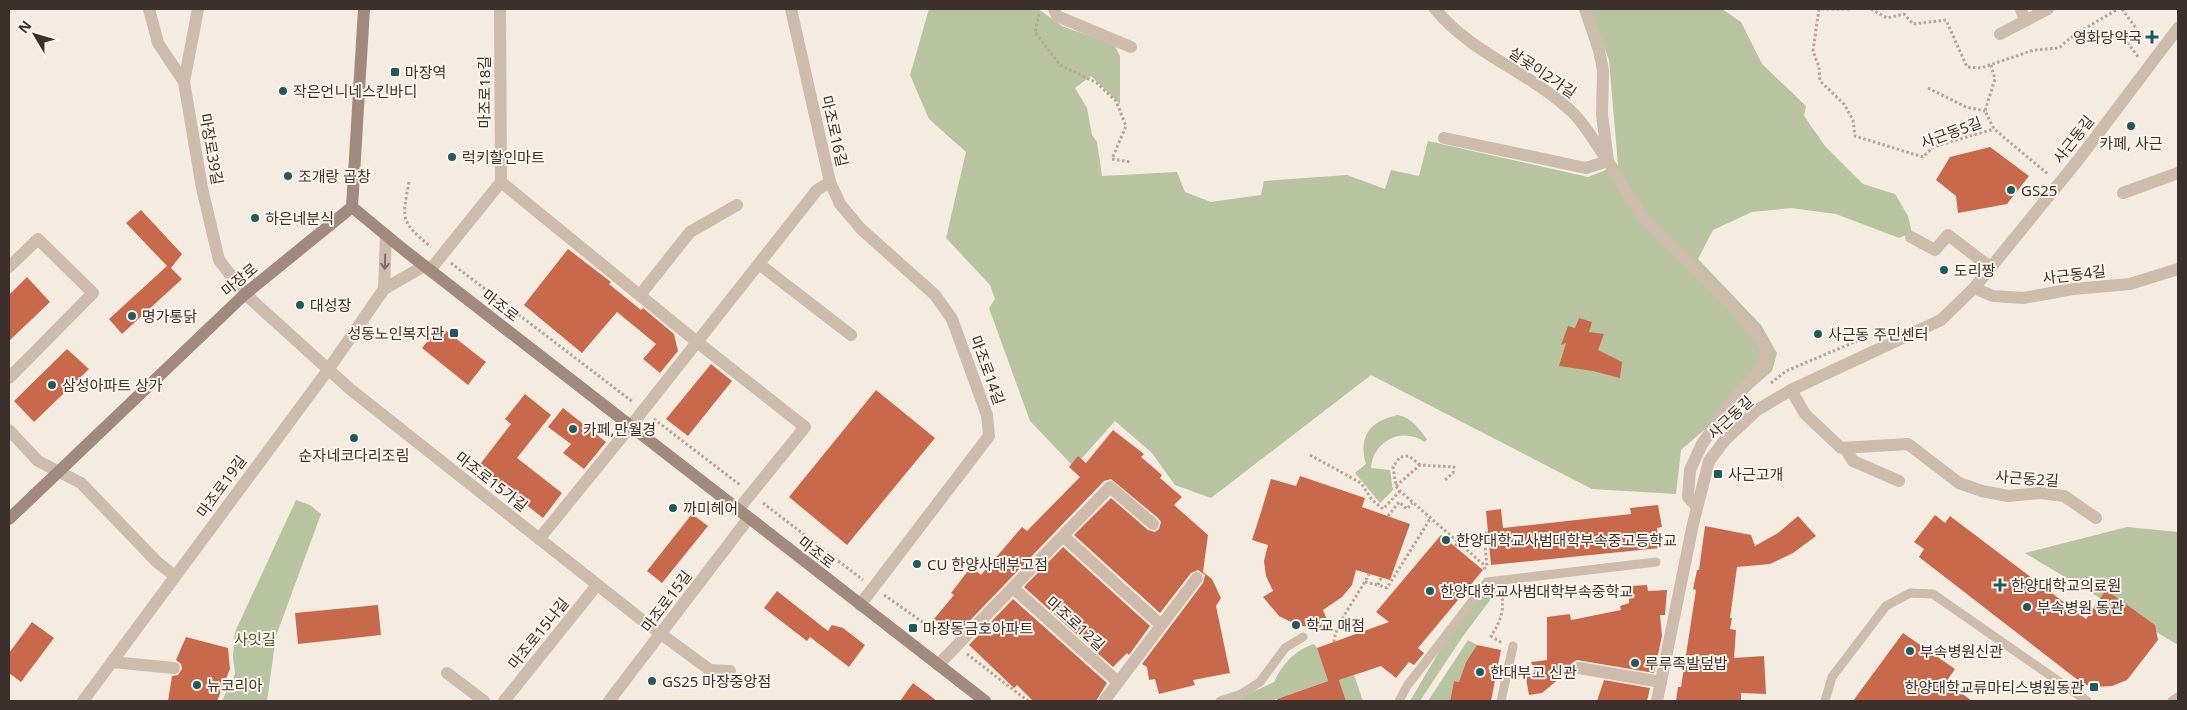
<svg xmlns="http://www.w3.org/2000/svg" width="2187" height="710" viewBox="0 0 2187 710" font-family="'Noto Sans','Noto Sans KR',sans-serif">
<rect width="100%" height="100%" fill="#f4ebe1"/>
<g fill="#b8c4a0">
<polygon points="929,9 1038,9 1064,27 1114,44 1120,56 1120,104 1091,76 1075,88 1087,108 1092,135 1097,142 1102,176 1177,172 1185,192 1211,202 1261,195 1264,181 1347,175 1385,189 1391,170 1419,176 1428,141 1588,177 1618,165 1609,60 1590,9 1722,9 1741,22 1762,64 1806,106 1804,116 1825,146 1863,184 1895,194 1908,216 1912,233 1899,238 1836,214 1791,208 1752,212 1713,230 1698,259 1761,325 1777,353 1772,371 1681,450 1676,494 1592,489 1371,375 1211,498 1175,485 1152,453 1115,421 1074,467 1030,421 989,308 995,299 990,285 946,238 966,152 929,119 910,75"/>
<path d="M1398 415C1412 418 1418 428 1427 439L1425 442C1402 426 1373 441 1371 468L1390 470 1393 490 1380 503 1355 473 1366 464C1358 436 1370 421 1398 415Z"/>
<polygon points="296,500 310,505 321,514 276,636 267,701 222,701 235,674 233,657 235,632"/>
<polygon points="2127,527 2178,532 2178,645 2025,553"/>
<polygon points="1484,589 1497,591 1463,636 1420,701 1410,701 1440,650"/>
<polygon points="1468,640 1477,645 1466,662 1459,682 1454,681 1450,700 1428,701"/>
<path d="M1314 644 1317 648 1328 681 1271 701H1233L1274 682C1282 664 1295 650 1314 644Z"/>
<polygon points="1354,675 1363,701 1346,701 1339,680"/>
</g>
<g fill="#c8694b">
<polygon points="1990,147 2029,176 2007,204 1958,213 1956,196 1936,180 1950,157"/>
<polygon points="141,210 182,254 171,268 182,279 122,334 109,319 167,266 126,223"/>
<polygon points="568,249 611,282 609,284 641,310 643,308 674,334 678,351 660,373 643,359 656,344 617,312 582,353 524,305"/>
<polygon points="27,277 50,302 9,341 9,295"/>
<polygon points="1579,318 1592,322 1589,332 1604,334 1598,350 1622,362 1620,378 1593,371 1559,366 1566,343 1561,345 1568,326 1575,328"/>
<polygon points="440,326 486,362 468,385 422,348"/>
<polygon points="67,349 89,369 34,422 14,401"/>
<polygon points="711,364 732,381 688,436 666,419"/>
<polygon points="876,390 935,438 847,545 789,497"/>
<polygon points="525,394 551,415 517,458 562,493 543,518 478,467 511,424 505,419"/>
<polygon points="563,408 606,442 584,469 563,453 571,444 548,427"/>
<polygon points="1113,430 1144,454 1141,457 1162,475 1160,478 1182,497 1174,505 1208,535 1203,572 1212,579 1221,598 1216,606 1230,673 1193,680 1195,685 1159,694 1155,679 1149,680 1147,667 1142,664 1203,583 1205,575 1198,570 1191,573 1160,613 1074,535 1111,498 1148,530 1155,532 1159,529 1161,522 1158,518 1111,479 1104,481 957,634 934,619 954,595 951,593 971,567 981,575 1022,527 1027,531 1080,477 1069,467 1078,456 1086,463"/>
<polygon points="1300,476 1365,498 1362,507 1410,524 1390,580 1356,570 1352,585 1342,597 1323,610 1331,630 1303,626 1289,621 1279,616 1263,597 1273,591 1266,576 1264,561 1268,545 1252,540 1261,512 1271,479 1296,486"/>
<polygon points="1658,505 1662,527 1657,528 1660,548 1491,565 1486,511 1501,509 1503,528 1631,514 1630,508"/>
<polygon points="692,514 708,526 662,583 647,571"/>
<polygon points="1935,515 1945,523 1950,516 2086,619 2106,590 2155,625 2158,640 2127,680 2112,686 2094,687 2083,684 1919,557 1924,549 1914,542"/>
<polygon points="1798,516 1816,536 1793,553 1770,564 1737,567 1730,618 1732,618 1730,629 1736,630 1734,658 1764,656 1766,694 1741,693 1741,701 1676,701 1678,687 1681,687 1696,590 1693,589 1697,570 1699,570 1705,526 1751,535 1755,546 1778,533"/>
<polygon points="1441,535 1483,570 1418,648 1424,653 1414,665 1409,662 1396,678 1381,666 1339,680 1346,701 1278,701 1277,699 1328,681 1317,648 1389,622 1376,612"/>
<polygon points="1063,547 1150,626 1129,655 1127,653 1113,667 1024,587"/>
<polygon points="1647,585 1648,591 1667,590 1665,615 1660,615 1662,636 1654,673 1577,660 1572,663 1571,668 1559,671 1560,678 1542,693 1529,695 1526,678 1535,672 1531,662 1547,660 1547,617 1570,614 1571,620 1621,610 1620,606 1629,603 1630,586"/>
<polygon points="777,591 828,631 832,625 843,628 865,645 849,667 810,637 807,641 764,608"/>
<polygon points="1013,599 1107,683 1096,701 1033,701 1017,685 1014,688 969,645"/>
<polygon points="378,605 381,635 298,644 295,613"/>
<polygon points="32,622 54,638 21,682 9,673 9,653"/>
<polygon points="1903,633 1955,669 1946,682 1972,701 1853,701"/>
<polygon points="186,637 228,648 230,669 217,701 168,701 172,676 178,675 182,669 181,664 176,660"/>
<polygon points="1477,645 1501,650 1491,701 1450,701 1454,681 1459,682 1466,662"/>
<polygon points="1604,680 1650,688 1647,701 1597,701"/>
<polygon points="913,683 937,701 900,701"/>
</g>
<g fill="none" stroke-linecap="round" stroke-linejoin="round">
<g stroke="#b9a596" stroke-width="3" stroke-dasharray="2.5 2.5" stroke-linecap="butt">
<polyline points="1849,9 1819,9 1813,51 1819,67 1820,81 1844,104 1853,120 1855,136 1923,157 1933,147 1994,129"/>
<polyline points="1871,9 1887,18 1904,14 1913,24 1946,20 1967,67 1981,68 2034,50 2059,48 2074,35 2118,9"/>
<polyline points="2122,9 2136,28 2128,43 2138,57"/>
<polyline points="1039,14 1035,32 1060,65 1097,83 1116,101 1126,126 1112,159 1130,162"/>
<polyline points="1991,65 1995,79 1985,111 1994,129 2049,175"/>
<polyline points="1928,88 1966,107 1985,111"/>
<path d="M409 182C402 220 400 221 431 247"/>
<polyline points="451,263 633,402"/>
<polyline points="1771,383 1786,371 1857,341"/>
<polyline points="654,419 740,485"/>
<polyline points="1310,455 1361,483 1372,500 1383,509 1400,491"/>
<polyline points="1420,465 1409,456 1400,457 1393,467 1396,486 1400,491 1484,565 1485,571"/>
<polyline points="1396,486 1420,465 1454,467 1453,473 1444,481"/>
<polyline points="763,503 863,580"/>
<polyline points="1388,516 1399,502 1407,509 1412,503"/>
<polyline points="1484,533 1487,568"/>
<polyline points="1455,546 1465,535 1488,533"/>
<polyline points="1381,578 1378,585 1387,588 1430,519"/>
<polyline points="1365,582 1378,585"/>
<path d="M1502 593C1504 611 1501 621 1491 636L1502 643"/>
<polyline points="884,595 944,637"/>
<path d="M1334 642C1334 625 1360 593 1369 574"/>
<polyline points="967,654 1028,701"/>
</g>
<g stroke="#cdbbac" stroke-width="9">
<polyline points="1220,701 1241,694 1260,682 1285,648 1303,637"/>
<polyline points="1399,701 1407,686 1487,582 1656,562"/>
<polyline points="1501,701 1513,646"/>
<polyline points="1825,701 1832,677 1886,606 1910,593 1933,594 2087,701"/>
<polyline points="2172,701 2178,697"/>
</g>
<g stroke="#cdbbac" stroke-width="12">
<polyline points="149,9 158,43 184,82 202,188 219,260 245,294 350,389 642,620 710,670 730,671"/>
<polyline points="791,9 830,182 840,204 861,229 935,295 952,319 987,415 989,436 860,605"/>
<polyline points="1054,9 1057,16 1131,47"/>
<path d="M1435 9C1472 54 1530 72 1572 112 1585 124 1597 146 1608 161L1586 168 1444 138"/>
<polyline points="1585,9 1599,50 1603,71 1602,115 1608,161 1642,217 1726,299 1751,327 1765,347 1766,360 1762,368 1731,403 1702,444 1690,470 1688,497 1697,507"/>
<polyline points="2021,9 2025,21"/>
<polyline points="2000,34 2048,9"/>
<polyline points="184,82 198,9"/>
<polyline points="501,182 697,342 805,427 737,511"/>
<polyline points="2123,193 2178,173"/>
<polyline points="1911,237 1935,250 1948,235 1990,267"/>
<polyline points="759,264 851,335"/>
<polyline points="9,267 38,239 93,293 9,378"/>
<polyline points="430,270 501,182 500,9"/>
<polyline points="1974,288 1993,296 2023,298 2073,289 2130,284 2178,269"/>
<polyline points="384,289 386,235"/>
<polyline points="640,295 690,232 737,205"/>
<polyline points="1791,390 1805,414 1841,448 1908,444 1959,483 1982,491 2008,496 2040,493 2064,496 2096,518"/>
<polyline points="9,430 38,461 81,483 157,562 175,576"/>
<polyline points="1845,448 1853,461 1899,481"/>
<polyline points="1063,536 1161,625"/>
<polyline points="539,539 630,427 817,190 830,182"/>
<polyline points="1013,588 1118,682"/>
<polyline points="112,662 174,668"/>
<polyline points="938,665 1110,487 1153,524"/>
<polyline points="1579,668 1661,682"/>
<polyline points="447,673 484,701"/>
<polyline points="83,701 328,370 384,289 424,266"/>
<polyline points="504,701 597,585"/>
<polyline points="609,701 748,519"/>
<polyline points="1104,701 1197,578"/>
</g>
<polyline stroke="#cdbbac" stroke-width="12" points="1657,701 1693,524 1709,461 1725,440 1757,410 1791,390 1941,320 1974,288 2079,159 2178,28"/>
<g stroke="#a18a7d" stroke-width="12">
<polyline points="352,207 404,250 985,701"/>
<polyline points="9,519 245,294 352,207 364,9"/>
</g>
</g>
<defs><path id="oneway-shaft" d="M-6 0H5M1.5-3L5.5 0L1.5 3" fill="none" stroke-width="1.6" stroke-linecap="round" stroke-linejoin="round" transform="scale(1.25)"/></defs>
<use stroke="#7d6f65" href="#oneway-shaft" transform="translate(385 262) rotate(92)"/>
<g fill="#1f5a5e" stroke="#fbf5ee" stroke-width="2">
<path d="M2149.5 29.5h5v5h5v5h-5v5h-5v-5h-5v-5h5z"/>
<rect x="390" y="67" width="10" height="10" rx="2.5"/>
<circle cx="283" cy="91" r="5"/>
<circle cx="2131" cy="126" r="5"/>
<circle cx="452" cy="157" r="5"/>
<circle cx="288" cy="176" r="5"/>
<circle cx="2011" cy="190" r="5"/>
<circle cx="255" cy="218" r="5"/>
<circle cx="1944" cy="270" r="5"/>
<circle cx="300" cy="305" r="5"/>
<circle cx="132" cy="316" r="5"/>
<rect x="449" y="328" width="10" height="10" rx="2.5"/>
<circle cx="1818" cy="334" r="5"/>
<circle cx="52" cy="385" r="5"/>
<circle cx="573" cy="429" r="5"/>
<circle cx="354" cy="438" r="5"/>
<rect x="1713" y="469" width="10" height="10" rx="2.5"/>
<circle cx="673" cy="508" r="5"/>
<circle cx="1446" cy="540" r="5"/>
<circle cx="917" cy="564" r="5"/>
<path d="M1997.5 577.5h5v5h5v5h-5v5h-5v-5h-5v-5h5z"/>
<circle cx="1430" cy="591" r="5"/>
<circle cx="2027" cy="607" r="5"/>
<circle cx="1296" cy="625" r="5"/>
<rect x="908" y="623" width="10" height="10" rx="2.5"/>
<circle cx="1910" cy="651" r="5"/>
<circle cx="1635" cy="663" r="5"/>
<circle cx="1480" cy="672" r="5"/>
<circle cx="652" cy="681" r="5"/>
<circle cx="197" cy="685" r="5"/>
<rect x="2089" y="682" width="10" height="10" rx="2.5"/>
</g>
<g text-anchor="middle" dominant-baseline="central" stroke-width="4" stroke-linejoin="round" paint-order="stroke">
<g font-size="15" fill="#3b302b" stroke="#fbf5ee" text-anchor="start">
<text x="2142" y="37" text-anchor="end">영화당약국</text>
<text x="405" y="72">마장역</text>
<text x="293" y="91">작은언니네스킨바디</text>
<text x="2131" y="143" text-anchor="middle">카페, 사근</text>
<text x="462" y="157">럭키할인마트</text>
<text x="298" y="176">조개랑 곱창</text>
<text x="2021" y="190">GS25</text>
<text x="265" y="218">하은네분식</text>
<text x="1954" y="270">도리짱</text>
<text x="310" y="305">대성장</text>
<text x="142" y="316">명가통닭</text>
<text x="444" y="333" text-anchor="end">성동노인복지관</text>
<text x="1828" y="334">사근동 주민센터</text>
<text x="62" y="385">삼성아파트 상가</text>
<text x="583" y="429">카페,만월경</text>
<text x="354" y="455" text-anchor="middle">순자네코다리조림</text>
<text x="1728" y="474">사근고개</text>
<text x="683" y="508">까미헤어</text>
<text x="1456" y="540">한양대학교사범대학부속중고등학교</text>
<text x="927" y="564">CU 한양사대부고점</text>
<text x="2011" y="585">한양대학교의료원</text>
<text x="1440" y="591">한양대학교사범대학부속중학교</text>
<text x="2037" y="607">부속병원 동관</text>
<text x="1306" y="625">학교 매점</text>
<text x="923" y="628">마장동금호아파트</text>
<text x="1920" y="651">부속병원신관</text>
<text x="1645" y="663">루루족발덮밥</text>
<text x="1490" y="672">한대부고 신관</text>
<text x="662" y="681">GS25 마장중앙점</text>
<text x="207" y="685">뉴코리아</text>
<text x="2084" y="687" text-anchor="end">한양대학교류마티스병원동관</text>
</g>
<g font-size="15" fill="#3b302b" stroke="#fbf5ee">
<text transform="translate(1543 72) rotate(34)">살곶이2가길</text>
<text transform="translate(484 92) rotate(-90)">마조로18길</text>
<text transform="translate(835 131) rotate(77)">마조로16길</text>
<text transform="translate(1951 132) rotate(-20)">사근동5길</text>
<text transform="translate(2073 139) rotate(-52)">사근동길</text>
<text transform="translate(212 149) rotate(80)">마장로39길</text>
<text transform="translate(2074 274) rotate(-7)">사근동4길</text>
<text transform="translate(239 279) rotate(-40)">마장로</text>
<text transform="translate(501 305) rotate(38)">마조로</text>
<text transform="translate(988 370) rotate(70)">마조로14길</text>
<text transform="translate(1730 417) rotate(-43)">사근동길</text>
<text transform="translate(2027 478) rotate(4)">사근동2길</text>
<text transform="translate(492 481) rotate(38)">마조로15가길</text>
<text transform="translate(221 486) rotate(-54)">마조로19길</text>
<text transform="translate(817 552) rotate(38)">마조로</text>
<text transform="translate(666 601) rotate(-53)">마조로15길</text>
<text transform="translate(1076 623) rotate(42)">마조로12길</text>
<text transform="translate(538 633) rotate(-51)">마조로15나길</text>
</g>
<g font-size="15" fill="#4a5a2e" stroke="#fbf5ee">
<text x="255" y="639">사잇길</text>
</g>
</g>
<rect width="2187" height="710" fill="none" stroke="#3b302b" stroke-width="20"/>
<g transform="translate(35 35) rotate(308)" stroke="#fbf5ee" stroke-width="4" paint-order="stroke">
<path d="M0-4L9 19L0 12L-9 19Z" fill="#3b302b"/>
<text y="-8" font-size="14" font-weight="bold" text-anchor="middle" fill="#3b302b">N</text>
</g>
</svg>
